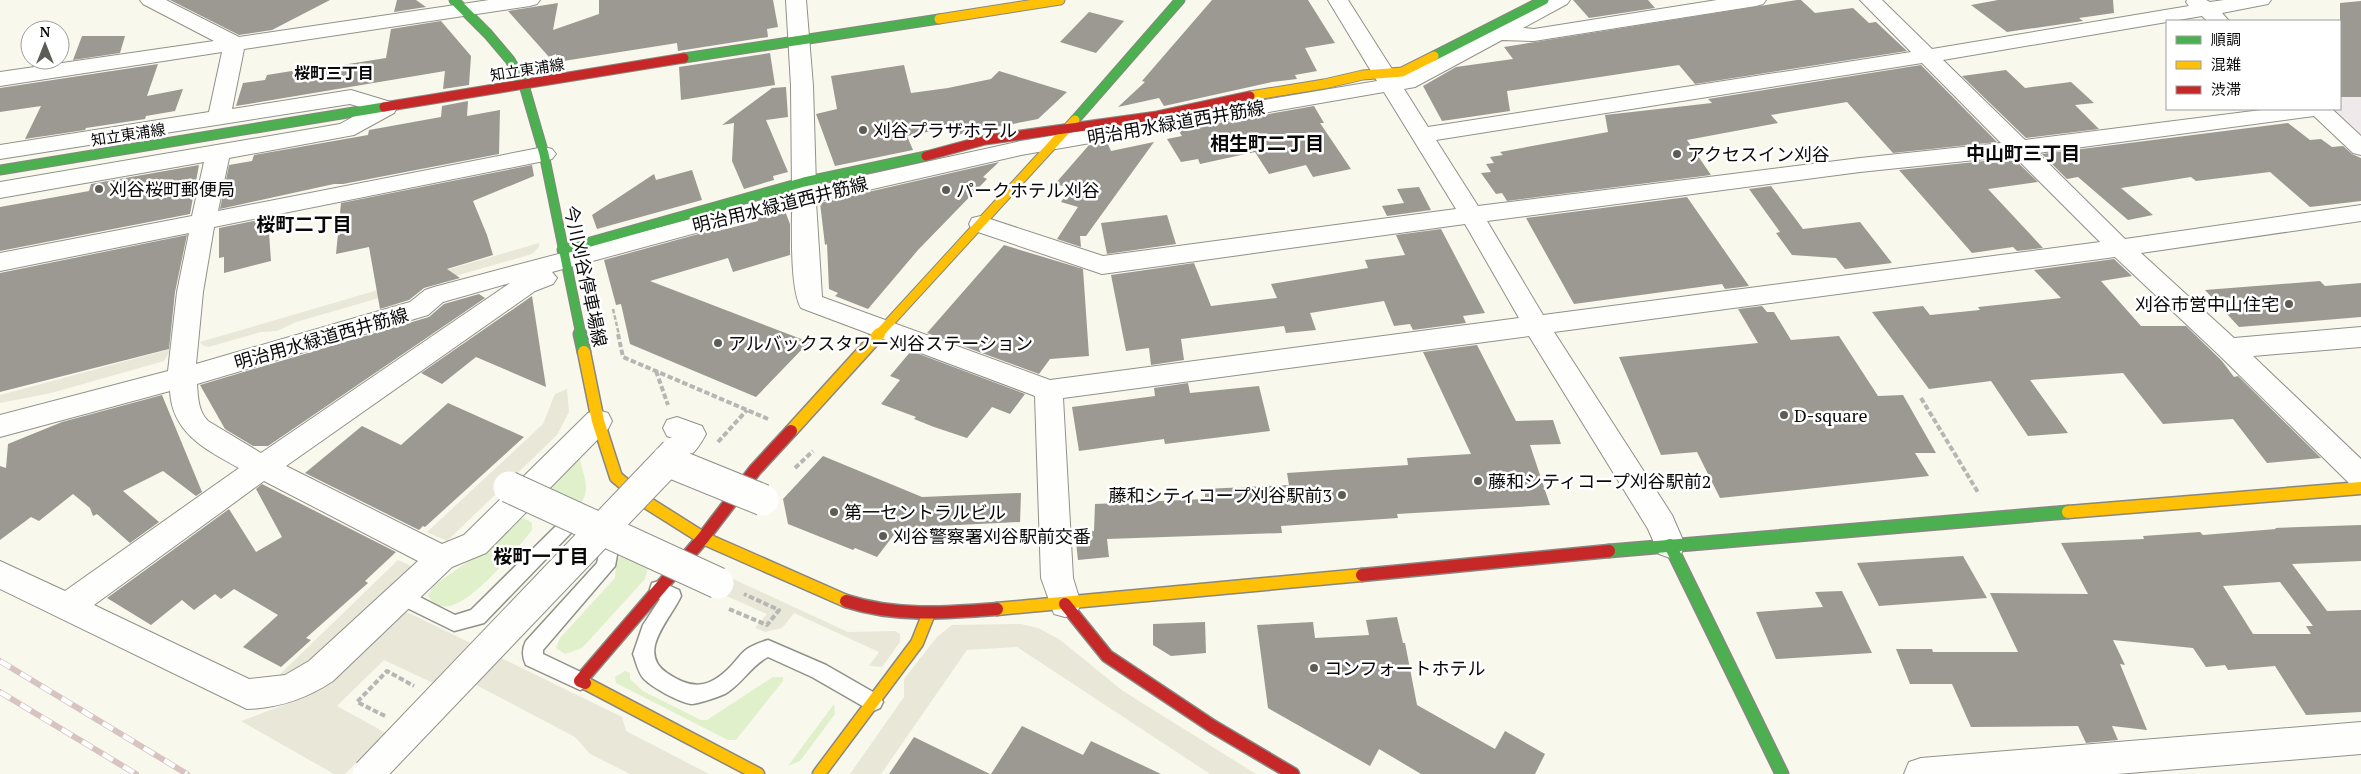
<svg xmlns="http://www.w3.org/2000/svg" width="2361" height="774" viewBox="0 0 2361 774" font-family="'PT Serif','Noto Sans JP',serif">
<rect width="100%" height="100%" fill="#f9f8ec"/>
<polygon fill="#f0e9eb" points="2340,80 2361,80 2361,139 2328,109 2340,109"/>
<g fill="#dff0ca">
<path d="M576 459 580 460C584 477 592 493 578 506L550 490 553 481Z"/>
<path d="M524 518 532 523V530C515 551 475 600 450 606 445 607 439 606 435 605L428 596 433 586 476 556 511 521Z"/>
<polygon points="625,552 651,557 645,579 582,648 565,654 556,648 560,638 615,578 616,561"/>
<polygon points="625,671 630,673 630,679 643,691 701,720 707,720 773,677 783,677 783,681 736,740 728,740 616,683 615,677"/>
<polygon points="834,704 835,714 800,761 788,766"/>
</g>
<g fill="#e9e7d7">
<polygon points="539,243 539,247 532,254 296,322 277,331 261,332 208,347 202,345 200,342"/>
<polygon points="171,349 164,361 51,393 0,403 0,395"/>
<polygon points="567,389 569,412 557,435 447,541 427,532 543,424 555,394"/>
<polygon points="398,560 418,569 315,669 272,682"/>
<polygon points="733,579 848,632 895,631 900,634 900,642 882,667 869,666 879,652 794,613 782,628 765,632 755,628 767,614 720,593"/>
<polygon points="405,611 622,717 626,731 709,774 630,774 590,754 575,737 446,669 433,683 384,660 337,706 386,733 345,774 334,774 241,721 297,700 378,626"/>
<polygon points="1021,624 1038,628 1059,639 1123,691 1256,774 1210,774 1017,647 967,650 881,774 850,774 904,697 904,679 937,637 952,625"/>
</g>
<g fill="#9b9992" fill-rule="evenodd">
<polygon points="170,0 330,0 272,30 239,35"/>
<polygon points="397,0 416,0 426,7 394,12"/>
<polygon points="599,0 773,0 778,27 767,29 768,37 678,51 677,43 557,62 556,54 549,57 508,11 558,3 553,30 599,14"/>
<polygon points="1212,0 1308,0 1335,43 1305,48 1317,71 1295,75 1297,79 1272,82 1164,106 1159,98 1118,107 1145,82 1142,81"/>
<polygon points="1573,0 1648,0 1655,8 1589,18"/>
<polygon points="1797,0 1801,0 1815,13 1853,8 1869,23 1876,22 1907,51 1695,84 1679,65 1507,91 1510,111 1442,121 1423,86 1456,67 1513,59 1504,47"/>
<polygon points="1998,0 2113,0 2114,13 2079,18 2083,21 2007,32 1971,5"/>
<polygon points="2361,1 2361,97 2340,97 2340,3"/>
<polygon points="1089,12 1124,21 1096,53 1060,42"/>
<polygon points="441,21 471,56 469,85 443,89 445,71 236,106 243,83 265,80 267,75 298,70 298,72 386,58 391,29"/>
<polygon points="82,36 125,36 120,53 73,60"/>
<polygon points="770,53 775,85 681,100 679,67"/>
<polygon points="158,64 147,96 183,89 175,111 146,116 145,119 86,128 85,130 25,139 41,106 0,112 0,88"/>
<polygon points="904,65 911,93 948,88 991,79 999,71 1067,92 1038,119 956,135 952,127 907,136 913,150 835,166 816,114 837,109 831,76"/>
<polygon points="1921,65 1997,142 1893,153 1847,102 1771,115 1778,123 1687,140 1711,175 1507,201 1502,193 1496,194 1481,173 1491,172 1486,164 1494,163 1490,157 1503,155 1500,152 1608,132 1605,115 1712,103 1708,99"/>
<polygon points="2006,70 2025,88 2071,82 2094,103 2075,105 2099,129 2026,138 1962,76"/>
<polygon points="786,87 788,117 766,120 788,172 773,176 774,180 744,189 732,161 734,123 722,125 772,88"/>
<polygon points="468,101 467,116 500,110 499,154 343,184 334,184 220,209 229,165 252,161 254,155 368,135 369,130 441,117 442,106"/>
<polygon points="1314,106 1324,123 1320,123 1351,169 1313,177 1306,165 1269,174 1255,152 1200,164 1198,159 1181,162 1167,139 1182,136 1178,130"/>
<polygon points="2288,123 2310,140 2321,139 2332,147 2343,146 2352,154 2361,158 2361,201 2310,207 2270,172 2196,181 2191,177 2121,188 2153,215 2128,220 2078,177 2067,179 2042,154"/>
<polygon points="1107,142 1111,151 1154,142 1086,236 1080,236 1081,247 1057,239 1078,207 1061,202 1071,188 1055,184 1089,145"/>
<polygon points="2013,158 2038,182 1988,189 2043,248 2017,251 2013,247 1972,253 1899,170"/>
<polygon points="999,162 983,177 987,179 918,250 868,309 835,296 838,293 829,289 827,244 825,245 820,203"/>
<polygon points="199,165 190,214 0,251 0,207 89,191 91,184"/>
<polygon points="532,165 534,176 473,201 487,235 493,255 447,269 460,278 424,288 409,300 380,309 369,247 336,254 341,203"/>
<polygon points="692,170 702,200 597,229 592,215 654,174 656,180"/>
<polygon points="1771,186 1803,229 1860,222 1892,263 1845,269 1836,258 1792,255 1776,233 1780,232 1749,189"/>
<polygon points="1419,187 1431,210 1387,216 1382,206 1404,203 1397,189"/>
<polygon points="1687,197 1749,286 1725,289 1722,284 1574,304 1526,218"/>
<polygon points="785,211 790,224 790,255 733,272 728,258 650,281 809,342 756,397 630,344 621,304 616,305 604,260 713,230 714,232 758,221 757,218"/>
<polygon points="1167,215 1176,244 1107,254 1101,223"/>
<polygon points="268,218 271,261 224,273 224,257 219,258 219,228"/>
<polygon points="1441,229 1485,313 1463,316 1466,323 1413,330 1410,324 1394,326 1384,301 1310,313 1316,330 1286,333 1284,326 1181,339 1184,360 1151,365 1149,348 1126,351 1111,275 1194,263 1211,306 1277,298 1271,284 1368,268 1365,260 1405,255 1396,235"/>
<polygon points="187,235 175,292 169,349 0,392 0,273"/>
<polygon points="1004,245 1083,269 1089,356 1050,359 1039,374 927,333"/>
<polygon points="2114,259 2132,276 2101,281 2141,326 2186,326 2222,361 2234,377 2238,376 2321,458 2267,463 2233,419 2163,424 2123,373 2030,380 2068,433 2028,436 1991,381 1929,389 1872,312 1923,306 1930,315 1980,310 1978,307 2061,298 2034,270"/>
<polygon points="2320,281 2325,286 2361,283 2361,317 2239,327 2205,290"/>
<polygon points="479,294 485,298 268,446 253,446 225,429 200,385 429,317 444,304"/>
<polygon points="532,296 546,387 476,357 442,384 421,373"/>
<polygon points="1762,306 1767,312 1774,312 1791,340 1839,336 1878,396 1903,395 1936,453 1915,453 1929,476 1720,498 1697,452 1661,455 1619,357 1758,343 1738,309"/>
<polygon points="1477,345 1516,421 1553,420 1561,444 1530,445 1550,505 1397,514 1398,518 1281,526 1282,533 1107,539 1109,557 1078,560 1075,533 1094,531 1095,504 1205,499 1205,489 1289,485 1287,473 1408,465 1407,458 1471,454 1423,352"/>
<polygon points="911,351 1025,394 1010,414 992,407 967,438 934,427 914,419 916,417 881,404 900,380 890,376"/>
<polygon points="1188,383 1190,393 1259,386 1270,431 1165,444 1164,439 1079,451 1072,407 1155,396 1154,388"/>
<polygon points="162,395 202,492 196,496 163,471 123,491 159,522 130,543 97,514 93,516 90,508 73,494 39,521 31,517 0,540 0,466 6,468 8,444 62,422"/>
<polygon points="448,403 524,437 425,527 423,526 419,530 305,473 362,426 401,445"/>
<polygon points="823,456 922,497 1021,493 1020,522 899,528 877,557 855,548 853,550 788,524 783,499"/>
<polygon points="262,484 396,552 365,581 368,583 306,638 311,640 281,667 243,647 278,615 234,589 221,599 215,594 194,610 182,600 151,625 107,598 229,509 256,552 282,537 256,489"/>
<path d="M2361 525V561L2292 564 2327 611 2361 610V712L2306 715 2275 666 2228 670 2225 665 2206 667 2193 648 2113 640 2125 665 2120 664 2147 730 2112 726 2118 740 2086 743 2078 726 1971 727 1952 684H1910L1896 649H1932L1933 652H2018L1990 593 2088 594 2061 543 2144 539 2143 536 2200 532 2203 535 2276 529 2275 528ZM2280 582 2313 626H2306L2311 634H2253L2223 586Z"/>
<polygon points="1963,556 1987,598 1879,606 1857,563"/>
<polygon points="1842,591 1872,653 1776,659 1756,612 1823,607 1815,592"/>
<polygon points="1397,617 1403,643 1405,643 1417,705 1495,749 1505,731 1545,754 1535,774 1421,774 1379,749 1370,766 1268,708 1257,625 1313,622 1315,638 1369,635 1366,620"/>
<polygon points="1205,622 1206,653 1171,656 1153,645 1153,624"/>
<polygon points="1022,726 1083,755 1091,741 1161,774 991,774"/>
<polygon points="914,737 990,774 889,774"/>
</g>
<g fill="none" stroke-linecap="round" stroke-linejoin="round">
<defs>
<g id="lane">
<polygon points="564,522 570,524 573,529 570,534 484,623 454,631 395,602 393,596 395,590 402,588 455,615 471,610 558,524"/>
<path d="M586 532 615 545 618 550 615 566 543 650V654L587 675 590 681 587 687 580 690 526 665C522 657 522 649 526 641L597 563 599 554 580 544 577 539 580 534Z"/>
<path d="M659 581 679 590 681 596C670 620 636 652 667 673 692 690 709 689 731 666 736 661 741 653 747 649 753 645 761 642 768 640L826 665 880 696 883 702 880 708 873 711 866 708 812 677 768 657C752 665 743 682 728 692 723 696 697 704 691 704 679 702 653 688 644 679 638 673 636 661 633 654L643 625 660 599 652 595 650 589 652 583Z"/>
</g>
<g id="street">
<path d="M140 0H166L239 37 489 0H540L537 4 530 6 244 49 232 109 351 90 394 103 397 108 394 113 354 135 229 158 218 211 544 147 552 149 556 154 552 159 544 161 214 227 203 292 196 364 410 302 425 290 434 287 792 192 791 86 786 0H806L813 86 816 186 1021 141 1377 81 1328 0H1348L1397 77 1545 0H1570L1567 4 1523 28 1534 29 1717 0H1766L1763 4 1756 6 1534 41 1502 40 1415 87 1404 89 1428 127 1911 52 1860 0H1882L1932 49 2189 6 2186 2 2187 0H2206L2210 2 2224 0H2271L2268 4 2222 13 2229 21H2207L2202 16 1943 60 2025 140 2269 109H2332L2361 136V155L2353 153 2314 116 2038 153 2125 239 2361 205V221L2141 253 2234 338 2361 327V347L2253 356 2361 459V489L2351 485 2219 355 2115 257 1554 332 1672 515 1685 545 1681 554 1670 558 1659 554 1648 529 1529 336 1063 398 1073 578 1081 604 1076 614 1065 617 1054 614 1041 578 1035 396 801 308C790 289 792 231 792 207L552 272 557 278 553 284 535 291 286 466 442 544 464 535 588 413 598 410 608 413 612 421 608 429 486 553 452 567 333 681C306 699 279 708 247 709L0 589V561L65 591 239 468C206 450 172 433 170 391L0 437V415L168 371 177 292 189 233 0 271V253L192 216 204 162 0 198V182L340 124 367 109 350 104 0 159V145L209 112 222 52 0 86V72L214 41 143 4ZM1922 63 2001 143 1860 158 1478 206 1436 140ZM1384 92 1456 209 1103 256 981 216 972 218 969 224 972 230 1102 274 1465 224 1519 318 1050 380 822 297 816 202 1021 155ZM2014 156 2100 242 1543 315 1487 221 1860 172ZM510 283 261 453 208 421C198 411 198 397 197 384L428 315 443 302ZM264 481 418 561 309 661 285 675 249 679 94 605Z"/>
<path d="M677 417 702 426 706 434C697 451 685 467 665 461L661 453 672 438 667 436 663 428 667 420Z"/>
<polygon points="2361,722 2361,754 2117,774 1904,774 1909,762 1921,758"/>
</g>
<g id="fast-far1">
<polyline points="454,0 488,34 510,60 524,85 544,154 581,335"/>
<polyline points="1434,56 1544,0"/>
<polyline points="684,58 939,19"/>
<polyline points="1075,120 1180,0"/>
<polyline points="0,170 384,107"/>
<polyline points="562,250 804,182 926,156"/>
</g>
<g id="fast">
<polyline points="580,334 584,352"/>
<polyline points="1670,545 1782,774"/>
<polyline points="1609,551 2068,512"/>
</g>
<g id="slow-far1">
<polyline points="939,19 1060,0"/>
<polyline points="1250,96 1324,84 1363,75 1402,72 1434,56"/>
<polyline points="878,335 1075,120"/>
</g>
<g id="slow">
<polyline points="584,352 598,421 616,477 646,502 703,538 846,601"/>
<polyline points="791,431 879,334"/>
<polyline points="2068,512 2361,488"/>
<polyline points="997,609 1362,575"/>
<polyline points="585,683 758,774"/>
<polyline points="819,774 917,643 929,613"/>
</g>
<g id="jam-far1">
<polyline points="384,107 684,58"/>
<polyline points="926,156 985,140 1157,116 1250,96"/>
</g>
<g id="jam">
<polyline points="1362,575 1609,551"/>
<path d="M846 601C896 617 945 613 997 609"/>
<polyline points="1065,604 1107,656 1212,726 1293,774"/>
<polyline points="585,683 580,681 703,538 755,470 791,431"/>
</g>
</defs>
<use href="#lane" stroke="#91918b" stroke-width="3"/>
<use href="#street" stroke="#91918b" stroke-width="2"/>
<use href="#fast-far1" stroke="#888782" stroke-width="11"/>
<use href="#fast" stroke="#888782" stroke-width="15"/>
<use href="#slow-far1" stroke="#888782" stroke-width="11"/>
<use href="#slow" stroke="#888782" stroke-width="15"/>
<use href="#jam-far1" stroke="#888782" stroke-width="11"/>
<use href="#jam" stroke="#888782" stroke-width="15"/>
<polyline stroke="#b6b6b4" stroke-width="2.5" stroke-dasharray="4.5 2" stroke-linecap="butt" points="613,309 619,335"/>
<g stroke="#b6b6b4" stroke-width="4" stroke-dasharray="5.5 2.5" stroke-linecap="butt">
<polyline points="618,334 623,357 768,419"/>
<polyline points="656,371 668,405"/>
<polyline points="1921,398 1979,494"/>
<polyline points="718,442 747,410"/>
<polyline points="795,468 813,451"/>
<polyline points="729,609 767,625 779,610 744,594"/>
<polyline points="385,716 357,702 387,671 414,686"/>
</g>
<use href="#lane" fill="#fefefc" fill-rule="evenodd"/>
<use href="#street" fill="#fefefc" fill-rule="evenodd"/>
<use href="#fast-far1" stroke="#4caf50" stroke-width="9"/>
<use href="#fast" stroke="#4caf50" stroke-width="12"/>
<use href="#slow-far1" stroke="#ffc107" stroke-width="9"/>
<use href="#slow" stroke="#ffc107" stroke-width="12"/>
<use href="#jam-far1" stroke="#c62828" stroke-width="9"/>
<use href="#jam" stroke="#c62828" stroke-width="12"/>
<defs>
<g id="rail">
<polyline points="0,661 187,774"/>
<polyline points="0,692 136,774"/>
</g>
</defs>
<use href="#rail" stroke="#d6c3c2" stroke-width="6"/>
<use href="#rail" stroke="#fff" stroke-width="4.5" stroke-dasharray="12" stroke-linecap="butt"/>
<defs>
<g id="street-bridge">
<polyline points="667,461 763,500"/>
<polyline points="509,487 718,583"/>
<polyline points="368,774 675,453"/>
</g>
</defs>
<use href="#street-bridge" stroke="#91918b" stroke-width="33" stroke-linecap="butt"/>
<use href="#street-bridge" stroke="#fefefc" stroke-width="31"/>
</g>
<g fill="#5d5d58" stroke="#fff" stroke-width="2">
<circle cx="863" cy="130" r="5"/>
<circle cx="1677" cy="154" r="5"/>
<circle cx="99" cy="189" r="5"/>
<circle cx="946" cy="190" r="5"/>
<circle cx="2289" cy="304" r="5"/>
<circle cx="718" cy="343" r="5"/>
<circle cx="1784" cy="415" r="5"/>
<circle cx="1478" cy="481" r="5"/>
<circle cx="1342" cy="495" r="5"/>
<circle cx="834" cy="512" r="5"/>
<circle cx="883" cy="536" r="5"/>
<circle cx="1314" cy="668" r="5"/>
</g>
<g text-anchor="middle" dominant-baseline="central" stroke-width="5" stroke-linejoin="round" paint-order="stroke">
<g font-size="15" fill="#090909" stroke="#fff">
<text transform="translate(527 69) rotate(-9)">知立東浦線</text>
<text transform="translate(128 134) rotate(-9)">知立東浦線</text>
</g>
<g font-size="16" font-weight="bold" fill="#090909" stroke="#fff">
<text x="334" y="73">桜町三丁目</text>
</g>
<g font-size="18" fill="#090909" stroke="#fff">
<text transform="translate(1176 122) rotate(-10)">明治用水緑道西井筋線</text>
<text transform="translate(780 204) rotate(-14)">明治用水緑道西井筋線</text>
<text transform="translate(586 276) rotate(78)">今川刈谷停車場線</text>
<text transform="translate(321 338) rotate(-16)">明治用水緑道西井筋線</text>
</g>
<g font-size="18" fill="#090909" stroke="#fff" text-anchor="start">
<text x="873" y="130">刈谷プラザホテル</text>
<text x="1687" y="154">アクセスイン刈谷</text>
<text x="109" y="189">刈谷桜町郵便局</text>
<text x="956" y="190">パークホテル刈谷</text>
<text x="2279" y="304" text-anchor="end">刈谷市営中山住宅</text>
<text x="728" y="343">アルバックスタワー刈谷ステーション</text>
<text x="1794" y="415">D-square</text>
<text x="1488" y="481">藤和シティコープ刈谷駅前2</text>
<text x="1332" y="495" text-anchor="end">藤和シティコープ刈谷駅前3</text>
<text x="844" y="512">第一セントラルビル</text>
<text x="893" y="536">刈谷警察署刈谷駅前交番</text>
<text x="1324" y="668">コンフォートホテル</text>
</g>
<g font-size="19" font-weight="bold" fill="#090909" stroke="#fff">
<text x="1267" y="142">相生町二丁目</text>
<text x="2023" y="152">中山町三丁目</text>
<text x="304" y="223">桜町二丁目</text>
<text x="541" y="555">桜町一丁目</text>
</g>
</g>
<rect x="2166" y="20" width="175" height="90" fill="#ffffff" stroke="#9d9d9d"/>
<rect x="2176" y="36" width="25" height="8" fill="#4caf50" stroke="#9d9d9d"/>
<text x="2211" y="45" font-size="15" fill="#090909">順調</text>
<rect x="2176" y="61" width="25" height="8" fill="#ffc107" stroke="#9d9d9d"/>
<text x="2211" y="70" font-size="15" fill="#090909">混雑</text>
<rect x="2176" y="86" width="25" height="8" fill="#c62828" stroke="#9d9d9d"/>
<text x="2211" y="95" font-size="15" fill="#090909">渋滞</text>
<g transform="translate(45 45)"><circle r="24" fill="#ffffff" stroke="#9d9d9d"/>
<path d="M0-4L9 19L0 12L-9 19Z" fill="#5d5d58"/>
<text y="-8" font-size="14" font-weight="bold" text-anchor="middle" fill="#090909">N</text>
</g>
</svg>
